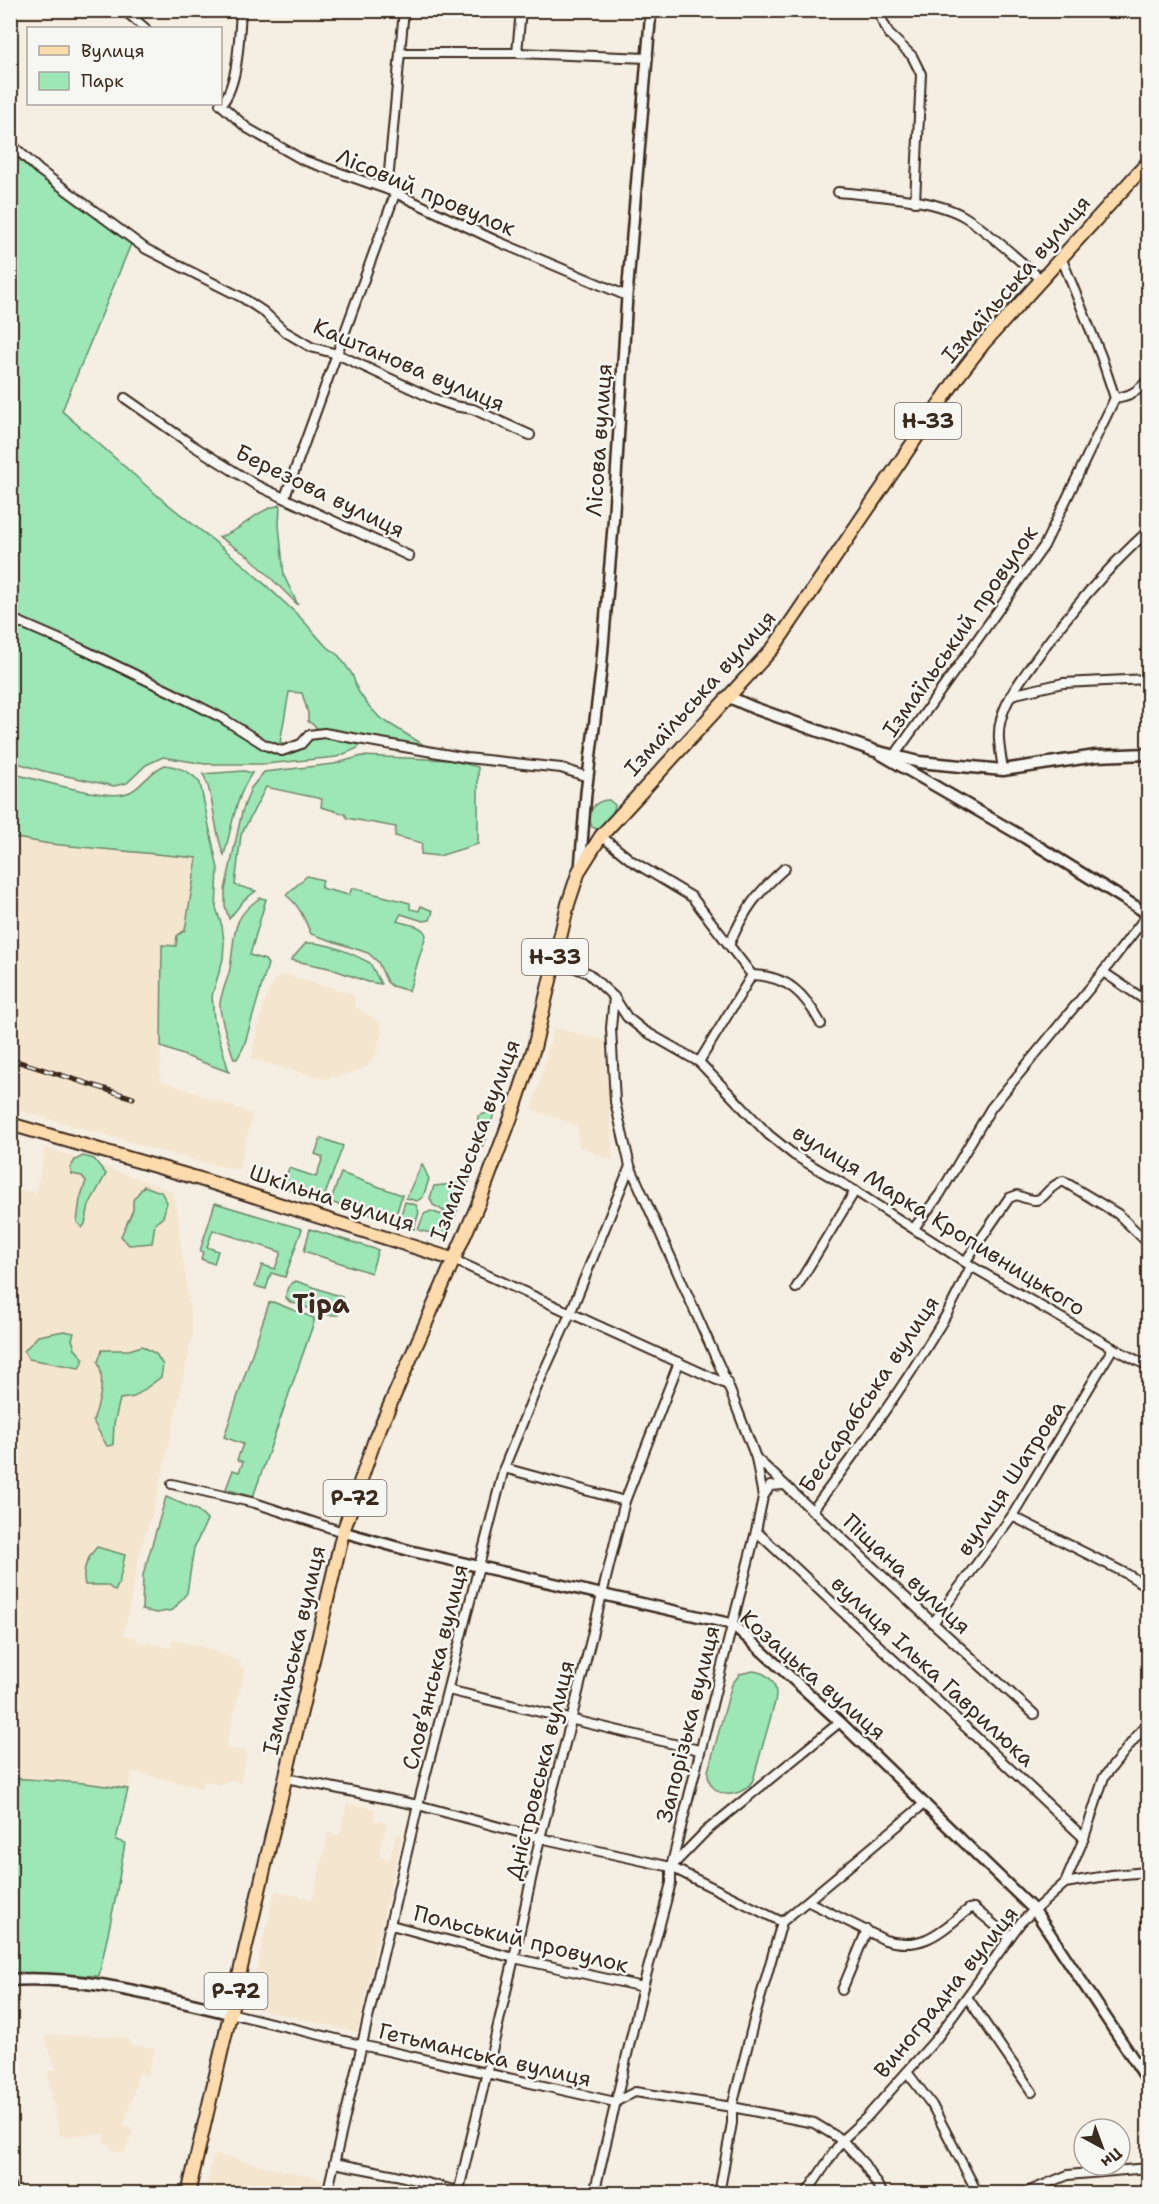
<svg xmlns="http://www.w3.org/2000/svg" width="1159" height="2204" viewBox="0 0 1159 2204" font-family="'Shantell Sans',sans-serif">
<rect width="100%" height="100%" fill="#f5eee2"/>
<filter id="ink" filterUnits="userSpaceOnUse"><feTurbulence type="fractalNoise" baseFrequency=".0167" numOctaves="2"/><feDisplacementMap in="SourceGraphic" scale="12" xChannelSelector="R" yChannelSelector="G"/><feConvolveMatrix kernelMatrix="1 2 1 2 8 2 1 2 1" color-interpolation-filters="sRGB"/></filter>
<g filter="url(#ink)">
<g fill="#f4e5cf">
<polygon points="10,837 50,844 197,858 185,930 176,946 162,946 160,1080 253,1114 239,1170 196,1161 11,1108"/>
<polygon points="286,975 353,994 355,1006 379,1021 382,1030 376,1054 366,1067 354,1072 326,1079 251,1059 263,1007 274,979"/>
<polygon points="554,1028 604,1040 613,1161 579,1146 577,1126 532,1109"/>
<polygon points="45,1148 97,1164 174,1192 193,1333 158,1494 139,1556 124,1635 137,1638 137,1641 170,1648 173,1638 178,1641 204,1647 241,1662 239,1667 245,1669 226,1747 247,1752 240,1783 230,1780 220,1784 204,1781 201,1788 133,1772 128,1789 84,1783 11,1778 10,1190 36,1192"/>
<polygon points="347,1803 375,1809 373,1820 386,1823 379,1857 390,1859 396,1834 402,1835 357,2032 248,2007 275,1891 313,1899 328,1833 340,1835"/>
<polygon points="48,2035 110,2036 128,2039 130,2045 155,2048 147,2075 139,2073 124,2126 133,2130 124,2154 109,2149 110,2145 103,2142 105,2134 60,2136 47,2072 56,2069 45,2037"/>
<polygon points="214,2154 323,2180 319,2193 205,2193"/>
</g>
<g fill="#9de6b5" stroke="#6c886a" stroke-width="1.5">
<path d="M10 151 41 177 131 244 62 411 159 497 245 566 300 617 324 644 339 656 352 674 358 691 368 705 380 718 427 747 320 730 308 721V713L302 693 289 692 280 743C291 749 302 741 313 738 327 734 347 741 362 743L358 748 337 757 265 764H205L163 757 146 765 127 783 114 786 43 771 11 761Z"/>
<path d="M280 505 279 525 284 576 298 605 250 557 219 537C244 530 254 510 280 505Z"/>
<polygon points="362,756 450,760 478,767 478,844 439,856 421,854 422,843 395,836 396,827 347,818 345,814 321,807 322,799 266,787 241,835 235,885 256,891 244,900 229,919 225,906 225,890 242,812 251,788 264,772 334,764"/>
<path d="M165 765C179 767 192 772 200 783L218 869 216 908 222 926 224 942 223 959 212 996 214 1020 229 1072 161 1047 162 945 176 946 177 936 185 930 197 858 50 844 11 837V773C35 779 101 799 124 794 140 791 149 771 165 765Z"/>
<path d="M244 771 252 773C235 798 232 827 224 855 213 829 215 797 203 774Z"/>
<path d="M609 800 615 805C614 815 604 824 596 829L592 827C585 813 594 800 609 800Z"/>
<path d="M307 876 323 880 321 888 349 895 352 888 410 903V909L419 911 421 906 433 911 430 920 423 921 401 914 397 921C407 925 422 924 426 935L409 991 392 986 387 982 378 962 368 953 311 934C304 918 300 906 286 895Z"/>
<path d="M260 898 266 899 250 955 265 960 268 964 244 1046 237 1059H234C230 1046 219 1016 220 1004 221 992 228 980 230 968 236 936 229 919 260 898Z"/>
<path d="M306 943C328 942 351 953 370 963L381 984 368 982 329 968 291 960Z"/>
<polygon points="497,1087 503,1089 481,1150 476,1148 478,1116 487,1113"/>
<polygon points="321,1138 343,1146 323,1200 282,1187 289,1168 316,1177 323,1157 315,1154"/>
<polygon points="83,1156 94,1159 106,1174 89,1205 85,1224 82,1228 77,1222 80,1199 86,1181 82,1176 72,1174 70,1168 75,1160"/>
<polygon points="422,1164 429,1179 423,1197 417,1201 406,1198"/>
<polygon points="341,1173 402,1195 394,1222 330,1202"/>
<polygon points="467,1179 469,1181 449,1231 439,1235 418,1230 424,1214 431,1211 442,1215 444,1211 433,1205 430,1198 434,1186 455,1184"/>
<polygon points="144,1186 161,1192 167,1202 163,1217 155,1224 152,1243 129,1245 121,1236 133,1210 133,1200"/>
<polygon points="405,1202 416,1205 419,1212 414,1229 398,1224"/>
<polygon points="215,1203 302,1229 285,1277 271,1273 266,1289 255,1286 262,1265 275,1269 281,1252 213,1230 207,1247 218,1251 214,1264 201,1259 203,1252 200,1251"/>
<polygon points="310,1229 378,1250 371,1273 304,1251"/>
<path d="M296 1281 342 1297 343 1302 338 1315H329L290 1302 286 1298C286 1289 288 1285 296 1281Z"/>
<polygon points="273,1302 314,1318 314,1322 253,1497 226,1489 233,1470 239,1472 243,1462 237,1460 243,1444 224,1437 269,1303"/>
<polygon points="64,1331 74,1333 72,1339 75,1349 84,1359 79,1368 29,1359 24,1351 38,1336"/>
<path d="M142 1346 156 1354 163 1365 161 1377 134 1397 120 1399 114 1424 113 1445 107 1446 93 1421C99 1403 106 1380 98 1362L102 1350H129Z"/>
<polygon points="166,1497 197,1510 207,1520 194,1548 187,1593 173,1610 157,1613 142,1610 143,1575"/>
<path d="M97 1547 125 1555 119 1583 115 1591 107 1585H85C81 1570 87 1558 97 1547Z"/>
<path d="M753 1671C770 1673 779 1685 775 1702L753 1780C740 1802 707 1798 708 1771L732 1684 740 1674Z"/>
<polygon points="11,1778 84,1783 128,1789 116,1840 125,1843 116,1896 99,1976 11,1972"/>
</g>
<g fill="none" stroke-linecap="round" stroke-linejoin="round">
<defs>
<g id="minor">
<polyline points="124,10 145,28"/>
<polyline points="877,10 889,34 912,56 921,74 915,202"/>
<polyline points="401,53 517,53 648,58"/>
<polyline points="517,53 521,10"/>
<polyline points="220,104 247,128 303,160 389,190 499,242 627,296"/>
<path d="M221 105C239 84 239 37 241 10"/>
<polyline points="10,143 39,170 146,249 243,298 264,312 284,331 311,347 337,354 434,399 454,406 473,409 530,435"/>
<polyline points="389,190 388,182 404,10"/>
<path d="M838 192C875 196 934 198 965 217 992 234 1017 259 1041 279"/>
<polyline points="1061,257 1101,356 1115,398"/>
<polyline points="125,398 192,445 256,485 409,556"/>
<polyline points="285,497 395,194"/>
<polyline points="10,618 84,650 171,692 222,718 265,745 282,751 301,744 309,735 324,733 467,758 561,768 588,777"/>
<polyline points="1011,695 1063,683 1148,679"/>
<path d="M894 756 1044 546 1115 398C1130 396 1138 391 1148 380"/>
<path d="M1003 770C1001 753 996 736 1001 719 1007 698 1020 681 1033 663 1067 615 1104 571 1148 531"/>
<polyline points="601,836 632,861 692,897 752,975 699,1062"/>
<path d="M729 945C745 909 756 894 785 868"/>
<polyline points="555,960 588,973 614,997 627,1017 643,1030 699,1062 769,1135 794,1155 855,1191 971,1266 1113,1348 1148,1366"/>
<polyline points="1103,972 1148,1002"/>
<path d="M752 975C788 976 805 994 821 1024"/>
<polyline points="914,1228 940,1194 991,1108 1103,972 1148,914"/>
<polyline points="452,1259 728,1385"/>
<path d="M965 1262 1009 1198 1017 1195C1049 1209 1039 1190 1063 1181L1118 1214 1148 1243"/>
<polyline points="796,1288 855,1191"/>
<polyline points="756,1458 933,1623 1034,1714"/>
<polyline points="504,1468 625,1501"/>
<polyline points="172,1484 255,1503 343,1532"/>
<polyline points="763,1497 770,1486 784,1485"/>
<path d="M812 1511C857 1451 901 1391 939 1327 951 1308 961 1286 971 1266"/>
<polyline points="1012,1516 1127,1574 1148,1587"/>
<polyline points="756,1531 1084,1838"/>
<polyline points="933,1623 1012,1516 1113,1348"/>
<polyline points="448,1690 699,1750"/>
<polyline points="286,1778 418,1805 540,1838 671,1867 782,1922"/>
<polyline points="671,1867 706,1831 840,1722"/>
<polyline points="1065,1883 1084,1838 1104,1777 1148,1722"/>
<path d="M809 1902 885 1940C923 1951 940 1932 969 1909L974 1908 1009 1937"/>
<polyline points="391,1925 514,1958 643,1987"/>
<polyline points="842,1990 867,1930"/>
<polyline points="967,1997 1032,2092"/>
<polyline points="230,2013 361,2045 615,2102 635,2092 732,2107 814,2123 842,2140 864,2164 883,2194"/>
<polyline points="907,2072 932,2105 978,2194"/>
<polyline points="334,2163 396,2175 469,2194"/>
<polyline points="10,2185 12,2194"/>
<polyline points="327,2194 418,1805 504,1468 537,1387 570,1314 630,1166"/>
<polyline points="458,2194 514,1958 540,1838 571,1721 625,1501 679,1362"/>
<polyline points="594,2194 643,1987 671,1883 671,1867 756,1531 763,1497 756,1458 728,1385 630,1166 615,1102 611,1028 614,997"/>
<polyline points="719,2194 732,2123 732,2107 754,2020 782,1922 925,1803"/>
<polyline points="806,2194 842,2140 866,2118 937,2038 1021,1922 1065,1883 1112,1875 1148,1872"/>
<polyline points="1022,2194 1068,2175 1148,2168"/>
</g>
<g id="tertiary">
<polyline points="880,754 1025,838 1148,914"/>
<polyline points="580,869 586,793 601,671 613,527 627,296 651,10"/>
<polyline points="343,1532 411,1551 732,1624 840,1722 1035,1911 1148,2081"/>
</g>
<g id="secondary">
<polyline points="729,697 754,708 875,751 919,762 1003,770 1096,756 1148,754"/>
<path d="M10 1980C85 1975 159 1997 230 2013"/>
</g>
<g id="primary">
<polyline points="10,1124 200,1179 452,1259"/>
<polyline points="188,2194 343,1532 375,1439 480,1200 513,1112 534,1048 568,904 579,871 601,836 774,647 959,375 983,344 1148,162"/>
</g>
</defs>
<use href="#minor" stroke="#3b2a1e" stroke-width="12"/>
<use href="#tertiary" stroke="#3b2a1e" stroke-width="14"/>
<use href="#secondary" stroke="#3b2a1e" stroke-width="15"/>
<use href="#primary" stroke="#3b2a1e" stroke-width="16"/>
<use href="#minor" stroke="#f6f6f2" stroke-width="8"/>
<use href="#tertiary" stroke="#f6f6f2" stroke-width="9"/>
<use href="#secondary" stroke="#f6f6f2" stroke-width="10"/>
<use href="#primary" stroke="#fedbac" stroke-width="12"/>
<defs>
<polyline id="rail" points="10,1059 133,1098"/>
</defs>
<use href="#rail" stroke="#3b2a1e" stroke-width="5"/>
<use href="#rail" stroke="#f6f6f2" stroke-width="3" stroke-dasharray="9" stroke-linecap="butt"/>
</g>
</g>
<g text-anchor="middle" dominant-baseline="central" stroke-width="5" stroke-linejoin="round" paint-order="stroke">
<g fill="#f6f6f2" stroke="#73675e" stroke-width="1.5">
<rect x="895" y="403" width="66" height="36" rx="4.5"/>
<rect x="522" y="939" width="66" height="36" rx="4.5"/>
<rect x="323.5" y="1480" width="63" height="36" rx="4.5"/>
<rect x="204.5" y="1973" width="63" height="36" rx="4.5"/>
</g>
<g font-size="21" font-weight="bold" fill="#3b2a1e">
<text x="928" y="421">Н-33</text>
<text x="555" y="957">Н-33</text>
<text x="355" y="1498">Р-72</text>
<text x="236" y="1991">Р-72</text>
</g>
<g font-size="22" fill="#3b2a1e" stroke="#f6f6f2">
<text transform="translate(426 192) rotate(23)">Лісовий провулок</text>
<text transform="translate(1016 279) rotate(-49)">Ізмаїльська вулиця</text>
<text transform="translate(409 365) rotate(23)">Каштанова вулиця</text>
<text transform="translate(599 440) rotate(-86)">Лісова вулиця</text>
<text transform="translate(320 491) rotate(26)">Березова вулиця</text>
<text transform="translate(960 631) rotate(-55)">Ізмаїльський провулок</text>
<text transform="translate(700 693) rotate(-48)">Ізмаїльська вулиця</text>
<text transform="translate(475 1140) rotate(-69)">Ізмаїльська вулиця</text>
<text transform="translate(332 1198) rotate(18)">Шкільна вулиця</text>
<text transform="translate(939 1220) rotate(32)">вулиця Марка Кропивницького</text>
<text transform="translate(869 1394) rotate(-56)">Бессарабська вулиця</text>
<text transform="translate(1011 1478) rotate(-57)">вулиця Шатрова</text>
<text transform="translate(907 1574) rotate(43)">Піщана вулиця</text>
<text transform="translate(294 1650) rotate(-77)">Ізмаїльська вулиця</text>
<text transform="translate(435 1667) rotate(-76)">Словʼянська вулиця</text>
<text transform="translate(933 1671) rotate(43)">вулиця Ілька Гаврилюка</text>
<text transform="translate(813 1675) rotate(41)">Козацька вулиця</text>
<text transform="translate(688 1724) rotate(-76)">Запорізька вулиця</text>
<text transform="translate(540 1770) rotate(-76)">Дністровська вулиця</text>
<text transform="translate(521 1939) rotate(14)">Польський провулок</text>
<text transform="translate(946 1992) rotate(-51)">Виноградна вулиця</text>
<text transform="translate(485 2055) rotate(13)">Гетьманська вулиця</text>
</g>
<g font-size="26" font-weight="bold" fill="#3b2a1e" stroke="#f6f6f2">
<text x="321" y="1303">Тіра</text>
</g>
</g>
<rect width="1159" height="2204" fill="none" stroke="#f6f6f2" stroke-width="36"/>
<rect x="18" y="18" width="1123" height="2168" fill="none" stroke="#3b2a1e" stroke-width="2" filter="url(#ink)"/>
<rect x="27" y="27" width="195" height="78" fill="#f6f6f2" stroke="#aba49d" stroke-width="1.5"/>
<rect x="39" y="46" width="30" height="9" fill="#fedbac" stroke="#aba49d" stroke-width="1.5"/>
<text x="81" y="57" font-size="18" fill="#3b2a1e">Вулиця</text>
<rect x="39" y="72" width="30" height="18" fill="#9de6b5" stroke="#aba49d" stroke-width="1.5"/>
<text x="81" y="87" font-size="18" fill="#3b2a1e">Парк</text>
<g transform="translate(1102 2147) rotate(139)"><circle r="28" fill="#f6f6f2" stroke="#aba49d" stroke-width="1.5"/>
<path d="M0-4.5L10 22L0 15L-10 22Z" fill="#3b2a1e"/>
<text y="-9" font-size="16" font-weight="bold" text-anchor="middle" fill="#3b2a1e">Пн</text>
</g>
</svg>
